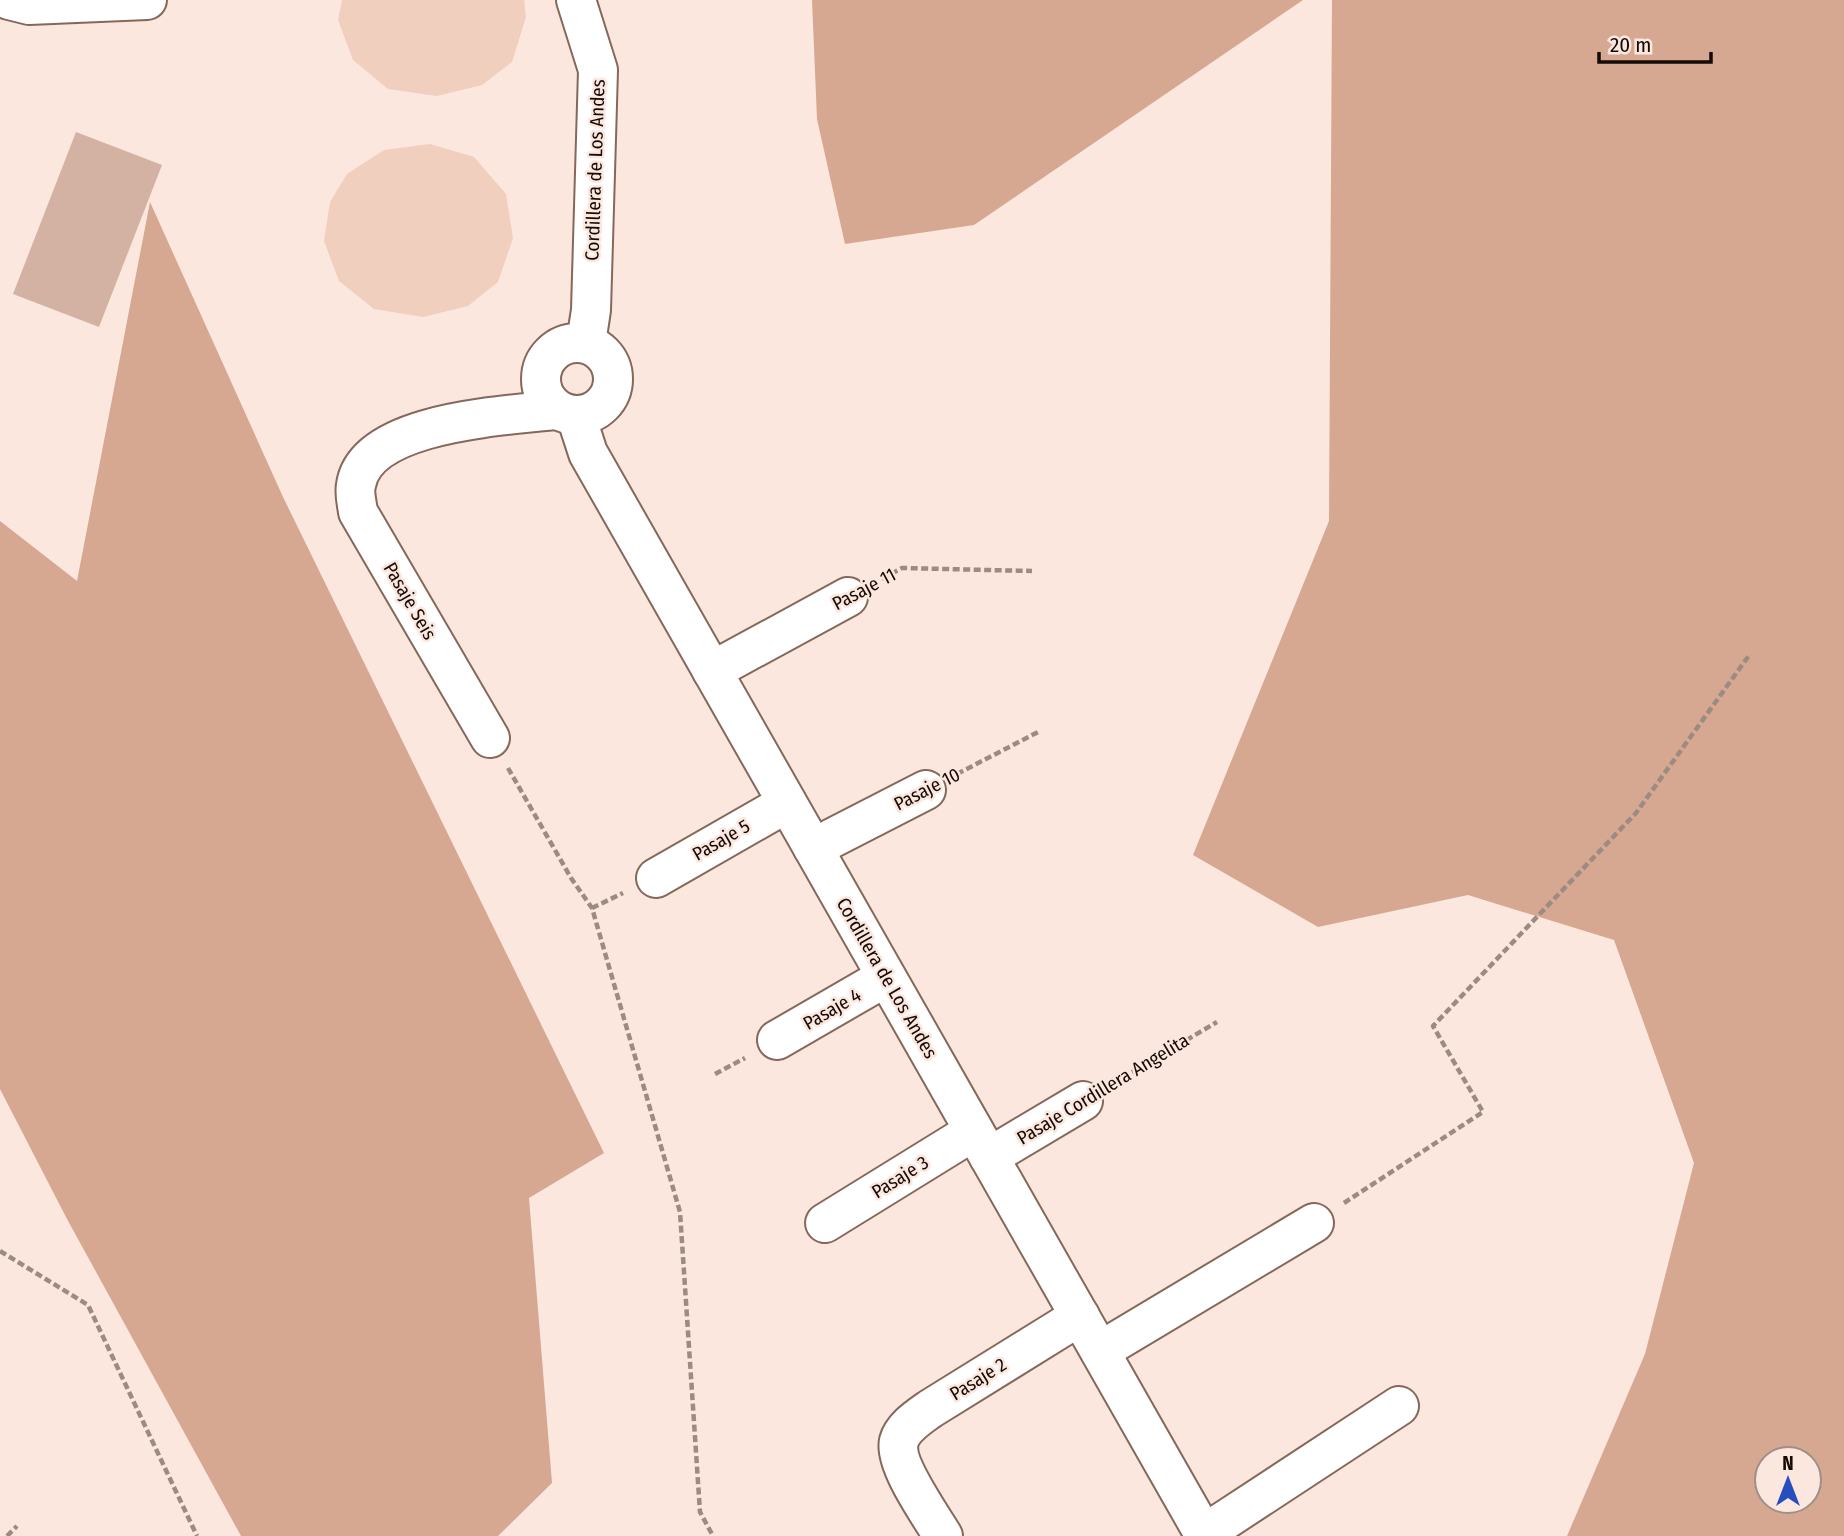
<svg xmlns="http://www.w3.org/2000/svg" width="1844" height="1536" viewBox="0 0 1844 1536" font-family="'Fira Sans Condensed',sans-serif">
<rect width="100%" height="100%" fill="#fbe7dd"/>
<polygon fill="#d3b2a3" points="76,132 162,165 99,327 13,294"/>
<g fill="#d6a791" fill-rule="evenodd">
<polygon points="812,0 1303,0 974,225 845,244 817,119"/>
<path d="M1332 0H1844V1536H1567L1645 1354 1694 1163 1614 940 1468 895 1318 927 1193 855 1329 521ZM1767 1459H1809V1501H1767Z"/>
<polygon points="150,202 283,497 604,1153 529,1198 552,1483 498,1536 241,1536 67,1219 0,1089 0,521 77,581"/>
</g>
<g fill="#f0cfbf">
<polygon points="342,0 524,0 526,17 512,62 482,85 437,96 388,89 353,60 338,20"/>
<polygon points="430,144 474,157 506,194 513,238 498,282 468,306 423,317 374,309 339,281 324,241 330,202 347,174 384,150"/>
</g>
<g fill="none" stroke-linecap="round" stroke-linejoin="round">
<defs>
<g id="minor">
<polyline points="9,0 29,5 147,0"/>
<polyline points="576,0 598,70 591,310 586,343"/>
<circle cx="577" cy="379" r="36"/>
<polyline points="576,416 588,453 1205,1536"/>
<polyline points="712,671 848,597"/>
<path d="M490 738 358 512C357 504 354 493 356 485 366 421 506 416 556 410"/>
<polyline points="813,848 926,790"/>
<polyline points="656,878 787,803"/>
<polyline points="777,1040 886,977"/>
<polyline points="989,1157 1083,1101"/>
<polyline points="825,1223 974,1131"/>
<polyline points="1100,1351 1314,1223"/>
<polyline points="1204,1534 1399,1406"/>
<path d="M943 1536C931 1516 893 1463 899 1441 903 1427 919 1417 930 1409L1080 1316"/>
</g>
</defs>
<use href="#minor" stroke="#85685a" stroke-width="42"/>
<g stroke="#9b8b83" stroke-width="4.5" stroke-dasharray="7 3.5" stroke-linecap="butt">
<polyline points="882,579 902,568 1032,571"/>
<polyline points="508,768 571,878 592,908 680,1212 700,1512 713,1536"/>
<polyline points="957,774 1040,731"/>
<polyline points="592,908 623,893"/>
<polyline points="715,1074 745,1058"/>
<polyline points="1114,1083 1217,1022"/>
<polyline points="1344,1203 1483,1112 1433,1026 1636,813 1750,654"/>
<polyline points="0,1251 88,1305 197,1536"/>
<polyline points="7,1536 17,1526"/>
</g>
<use href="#minor" stroke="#fff" stroke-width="38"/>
</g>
<g text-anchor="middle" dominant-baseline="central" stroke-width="5" stroke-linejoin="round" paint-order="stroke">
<g font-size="19" fill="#150a06" stroke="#fbe7dd">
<text transform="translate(595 170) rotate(-88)">Cordillera de Los Andes</text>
<text transform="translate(864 589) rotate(-28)">Pasaje 11</text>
<text transform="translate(410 601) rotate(60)">Pasaje Seis</text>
<text transform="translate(927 789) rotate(-27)">Pasaje 10</text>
<text transform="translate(721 840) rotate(-30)">Pasaje 5</text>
<text transform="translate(887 978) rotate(60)">Cordillera de Los Andes</text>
<text transform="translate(832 1009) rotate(-30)">Pasaje 4</text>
<text transform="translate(1103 1089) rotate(-31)">Pasaje Cordillera Angelita</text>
<text transform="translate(900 1177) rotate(-32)">Pasaje 3</text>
<text transform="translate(978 1379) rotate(-32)">Pasaje 2</text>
</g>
</g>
<g transform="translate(1788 1480)"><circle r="33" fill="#fbe7dd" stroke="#9f8f87" stroke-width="2"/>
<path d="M0-5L12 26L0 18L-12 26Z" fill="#274ebc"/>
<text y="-10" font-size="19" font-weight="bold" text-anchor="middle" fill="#150a06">N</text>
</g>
<path d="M1599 52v10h112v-10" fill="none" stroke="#150a06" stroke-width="3.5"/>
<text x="1610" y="52" font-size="21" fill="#150a06" stroke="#fbe7dd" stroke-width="5" paint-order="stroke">20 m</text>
</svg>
